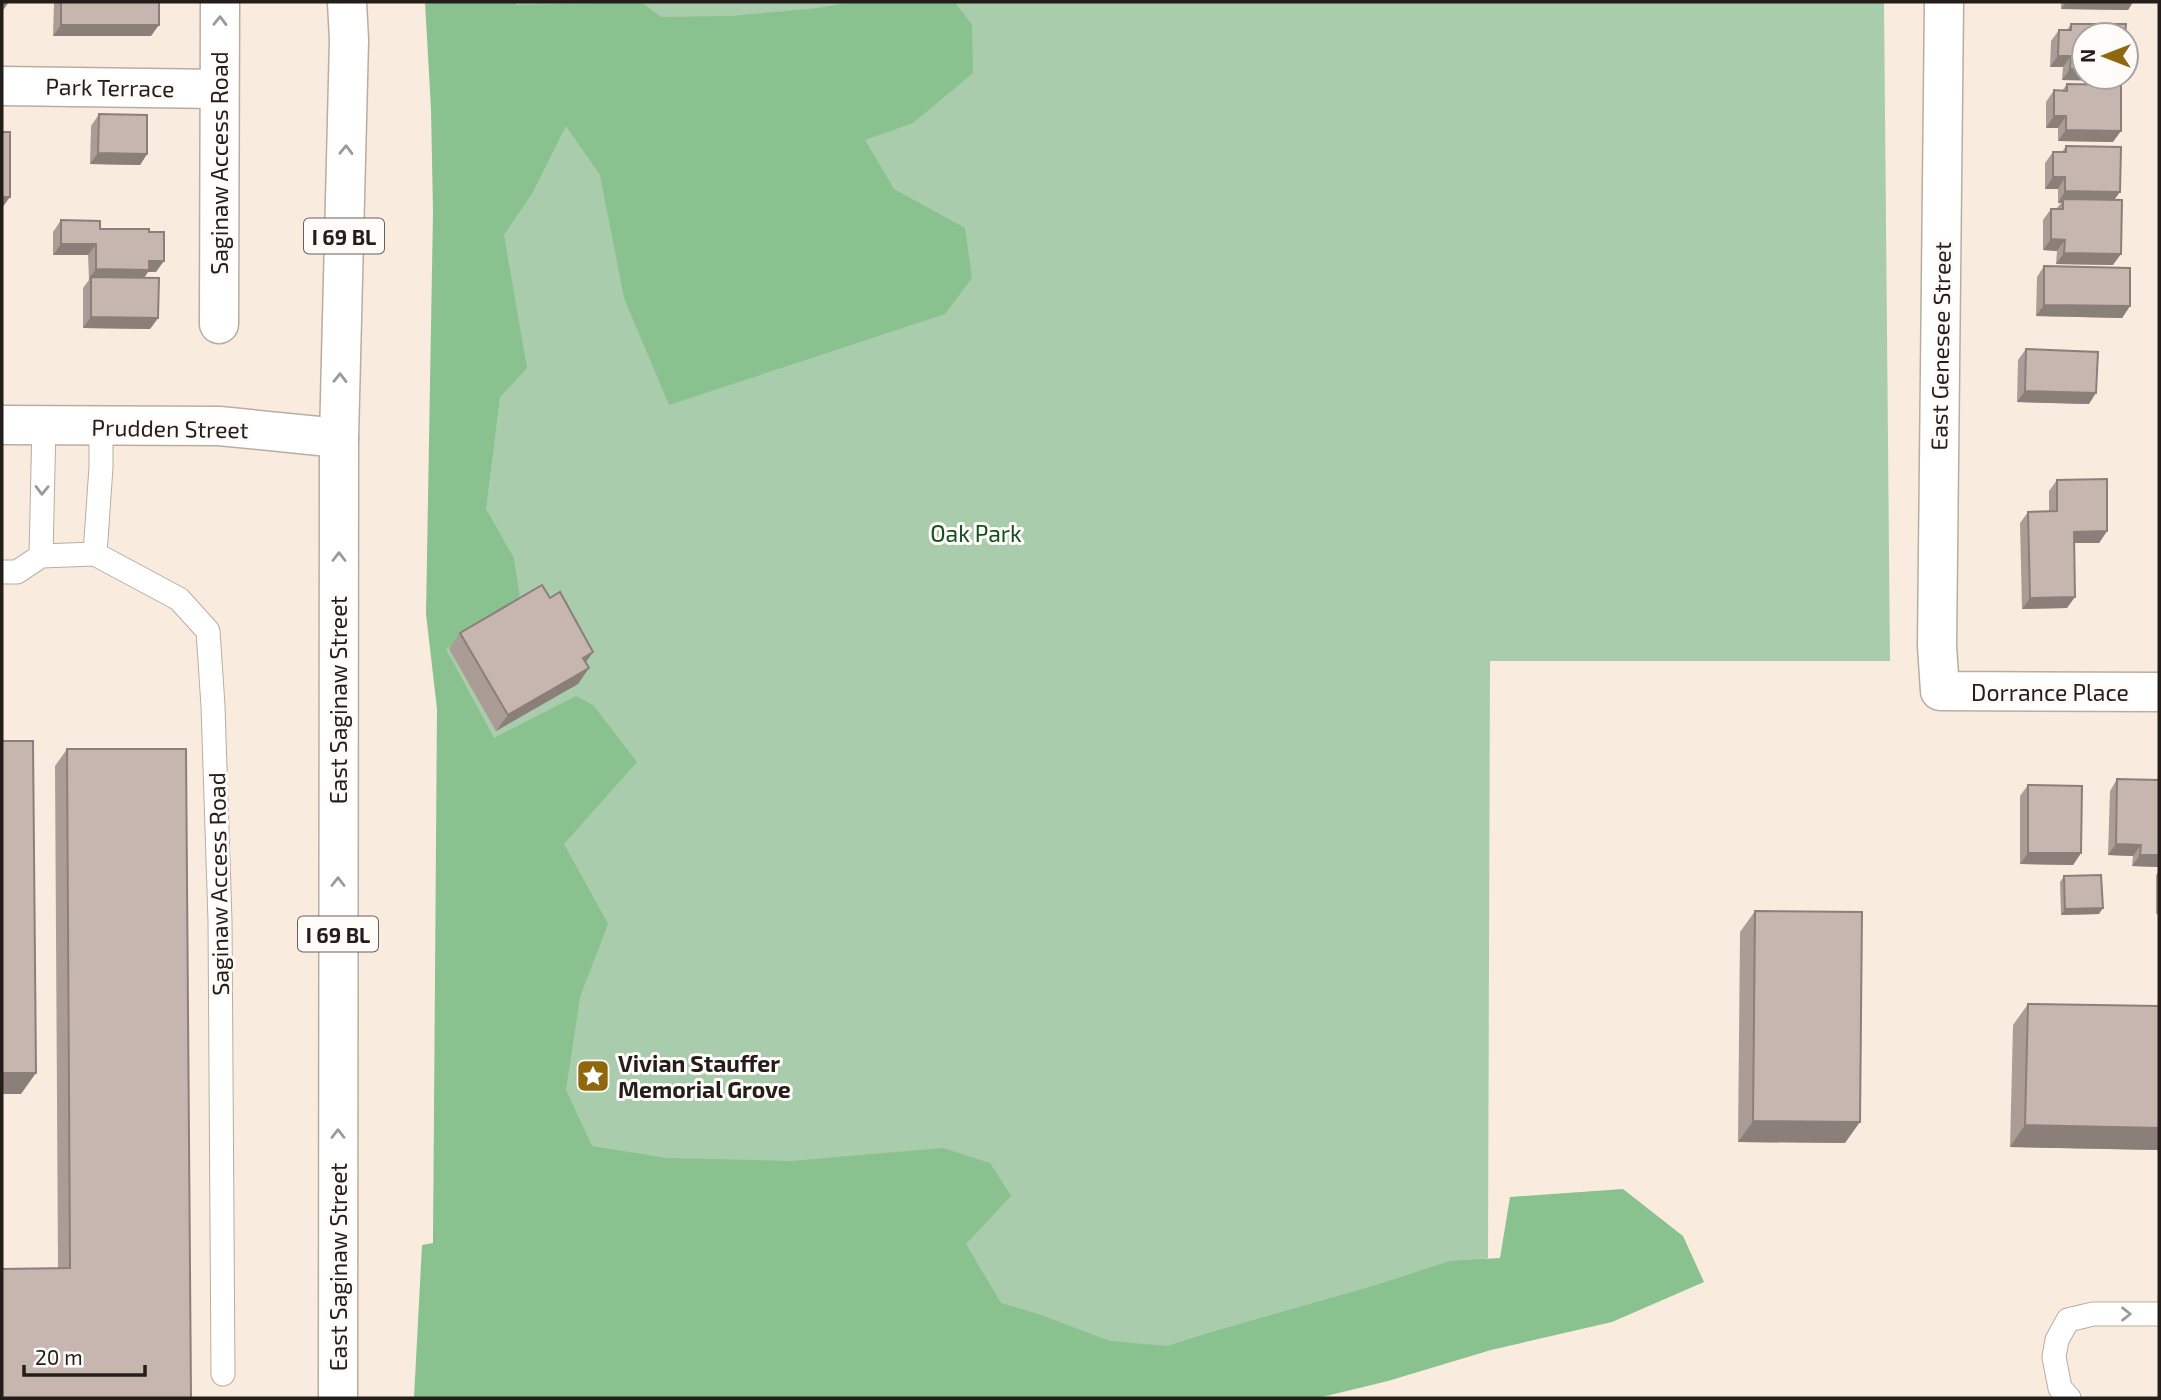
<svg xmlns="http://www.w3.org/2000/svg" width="2161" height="1400" viewBox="0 0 2161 1400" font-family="'Exo 2',sans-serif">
<rect width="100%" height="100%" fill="#f9ecdf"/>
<polygon fill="#a9ccac" points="464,2 1884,2 1890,661 1490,661 1488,1258 1146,1388 433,1243 447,506"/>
<polygon fill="#89c28e" points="425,2 515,2 516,5 641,2 661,17 731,16 818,8 854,2 955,2 972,25 973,73 913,123 865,140 894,189 965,228 972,278 945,314 669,405 624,298 600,175 566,126 533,192 504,235 527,368 500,397 486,509 514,558 520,600 446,649 494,738 576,696 593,705 637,762 564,844 608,924 580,997 566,1090 592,1146 666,1158 791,1161 943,1148 990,1163 1011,1196 966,1244 1001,1303 1038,1314 1110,1341 1167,1346 1208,1333 1373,1286 1450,1261 1500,1258 1510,1197 1623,1189 1683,1236 1704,1282 1612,1322 1491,1350 1388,1381 1318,1398 414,1398 422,1245 433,1243 437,709 426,614 433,212 431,109"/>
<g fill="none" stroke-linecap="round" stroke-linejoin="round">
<defs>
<g id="service">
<polyline points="95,554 101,467 101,427"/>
<polyline points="41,556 44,424"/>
<polyline points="2,572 17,572 41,556 95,554 179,599 208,631 213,706 220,921 223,1374"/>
<polyline points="2069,1398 2060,1388 2054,1357 2057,1340 2068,1320 2093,1314 2159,1314"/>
</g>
<g id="minor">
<polyline points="1944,2 1937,646 1940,691 2159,692"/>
<polyline points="2,86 219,89"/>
<polyline points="219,324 220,2"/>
<polyline points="2,425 219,426 339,438"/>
</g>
<polyline id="primary" points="338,1398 339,438 349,40 347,2"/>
</defs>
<use href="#service" stroke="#b9ada1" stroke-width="25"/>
<use href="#minor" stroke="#b9ada1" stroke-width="41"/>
<use href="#primary" stroke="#b9ada1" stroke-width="41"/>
<use href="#service" stroke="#fff" stroke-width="23"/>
<use href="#minor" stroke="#fff" stroke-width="38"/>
<use href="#primary" stroke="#fff" stroke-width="38"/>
</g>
<g fill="#ab9d96">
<polygon points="54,2 159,2 151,36 53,36"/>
<polygon points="2061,2 2133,2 2128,10 2061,9"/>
<polygon points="2071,24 2117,81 2062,80 2063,67 2050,67 2051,41 2059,30 2067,30"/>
<polygon points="2067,84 2113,142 2058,141 2058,128 2046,128 2046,102 2054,90 2062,91"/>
<polygon points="99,114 147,154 140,165 90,164 91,126"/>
<polygon points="2066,146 2115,200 2113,265 2056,264 2057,251 2043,250 2043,220 2051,209 2056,209 2061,203 2058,203 2058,189 2045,189 2045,163 2053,152 2062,152"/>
<polygon points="61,220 100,229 156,272 148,272 144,277 158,318 150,329 83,328 83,288 89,280 88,255 53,255 53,232"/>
<polygon points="2044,266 2130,306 2122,318 2036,316 2037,277"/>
<polygon points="2026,349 2089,404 2017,402 2018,360"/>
<polygon points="2057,480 2107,531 2099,543 2074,543 2067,608 2022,609 2020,523 2028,512 2049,512 2049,491"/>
<polygon points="460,633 589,668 578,684 496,731 449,649"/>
<polygon points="67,749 191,1398 58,1269 55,766"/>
<polygon points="2117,779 2159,867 2132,866 2133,856 2108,855 2110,791"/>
<polygon points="2028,785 2081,853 2073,865 2020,864 2020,796"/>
<polygon points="2159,871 2159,914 2156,914 2156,875"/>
<polygon points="2064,876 2099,914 2061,915 2060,882"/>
<polygon points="1755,911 1845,1143 1738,1142 1740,932"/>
<polygon points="2028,1004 2159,1006 2159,1150 2010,1147 2013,1025"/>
</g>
<g fill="#8b7f7a">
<polygon points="2,2 9,2 3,10 2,10"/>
<polygon points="2066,2 2133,2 2128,10 2061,9"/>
<polygon points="61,25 159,25 151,36 53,36"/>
<polygon points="2058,56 2071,56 2063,67 2050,67"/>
<polygon points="2070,69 2084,69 2084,77 2120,77 2117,81 2062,80"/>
<polygon points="2054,116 2066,116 2058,128 2046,128"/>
<polygon points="2066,130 2121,131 2113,142 2058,141"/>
<polygon points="98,153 147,154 140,165 90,164"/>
<polygon points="2053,177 2065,177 2058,189 2045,189"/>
<polygon points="2065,191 2120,192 2112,203 2063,199 2061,203 2058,203"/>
<polygon points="2,197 10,197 2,208"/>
<polygon points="2051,239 2065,240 2057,251 2043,250"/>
<polygon points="61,244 96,244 88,255 53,255"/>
<polygon points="2064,253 2121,254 2113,265 2056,264"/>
<polygon points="149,261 164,261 156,272 148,272 142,281 91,277 88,280 96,269"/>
<polygon points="2044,305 2130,306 2122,318 2036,316"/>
<polygon points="91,317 158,318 150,329 83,328"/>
<polygon points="2025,391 2096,393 2089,404 2017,402"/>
<polygon points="2107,531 2099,543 2066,543 2074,532"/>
<polygon points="2075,597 2067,608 2022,609 2030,598"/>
<polygon points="593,652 582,668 583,658"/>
<polygon points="589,668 578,684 496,731 508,715"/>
<polygon points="2116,844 2141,845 2133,856 2108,855"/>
<polygon points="2028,853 2081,853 2073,865 2020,864"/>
<polygon points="2140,855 2159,855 2159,867 2132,866"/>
<polygon points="2103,908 2099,914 2061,915 2065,909"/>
<polygon points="2,1073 36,1073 21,1094 2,1094"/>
<polygon points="1753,1121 1860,1122 1845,1143 1738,1142"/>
<polygon points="2025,1125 2159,1128 2159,1150 2010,1147"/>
</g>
<g fill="#c7b6af" stroke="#8b7f7a" stroke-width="2">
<rect x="61" y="2" width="98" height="23"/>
<polygon points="2071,24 2126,24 2125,35 2084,35 2084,69 2070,69 2071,56 2058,56 2059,30 2071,30"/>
<polygon points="2067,84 2121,85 2121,131 2066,130 2066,116 2054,116 2054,90 2067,91"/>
<polygon points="99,114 147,115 147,154 98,153"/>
<rect x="2" y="132" width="8" height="65"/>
<polygon points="2066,146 2121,147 2120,192 2065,191 2065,177 2053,177 2053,152 2066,152"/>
<polygon points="2063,199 2122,200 2121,254 2064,253 2065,240 2051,239 2051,209 2063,209"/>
<polygon points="61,220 100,221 100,229 149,229 149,232 164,232 164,261 149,261 149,270 96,269 96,244 61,244"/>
<polygon points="2044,266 2130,268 2130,306 2044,305"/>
<polygon points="91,277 159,278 158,318 91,317"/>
<polygon points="2026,349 2098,352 2096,393 2025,391"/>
<polygon points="2107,479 2107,531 2074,532 2075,597 2030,598 2028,512 2057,511 2057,480"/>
<polygon points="542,585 550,598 560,592 593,652 583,658 589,668 508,715 460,633"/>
<polygon points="2,741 33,741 36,1073 2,1073"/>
<polygon points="67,749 186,749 191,1398 2,1398 2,1269 70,1268"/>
<polygon points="2117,779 2159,780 2159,855 2140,855 2141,845 2116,844"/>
<polygon points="2028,785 2082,786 2081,853 2028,853"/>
<polygon points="2101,875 2103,908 2065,909 2064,876"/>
<polygon points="1755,911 1862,912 1860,1122 1753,1121"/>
<polygon points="2028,1004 2159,1006 2159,1128 2025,1125"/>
</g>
<defs><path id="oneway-chevron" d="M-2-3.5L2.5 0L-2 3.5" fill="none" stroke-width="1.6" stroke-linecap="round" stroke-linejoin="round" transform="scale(1.75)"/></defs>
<g stroke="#9c9a98">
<use href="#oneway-chevron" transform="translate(220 21) rotate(-89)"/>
<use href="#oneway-chevron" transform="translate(346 150) rotate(-89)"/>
<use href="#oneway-chevron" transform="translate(340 378) rotate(-89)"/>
<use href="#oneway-chevron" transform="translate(42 490) rotate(91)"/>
<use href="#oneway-chevron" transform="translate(339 557) rotate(-90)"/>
<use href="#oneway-chevron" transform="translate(338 882) rotate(-90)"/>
<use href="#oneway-chevron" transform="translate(338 1134) rotate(-90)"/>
<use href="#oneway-chevron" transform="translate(2126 1314)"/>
</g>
<defs>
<symbol id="sight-square" viewBox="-11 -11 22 22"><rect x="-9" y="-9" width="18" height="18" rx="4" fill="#8f670c" stroke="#fefbf9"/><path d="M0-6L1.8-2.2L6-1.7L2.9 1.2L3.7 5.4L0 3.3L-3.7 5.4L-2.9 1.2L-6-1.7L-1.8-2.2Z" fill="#fff"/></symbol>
</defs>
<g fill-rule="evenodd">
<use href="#sight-square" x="574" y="1057" width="38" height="38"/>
</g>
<g text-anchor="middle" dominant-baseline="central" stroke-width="6" stroke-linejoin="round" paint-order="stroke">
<g fill="#fefbf9" stroke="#65605d" stroke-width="2">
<rect x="304" y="218.5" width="80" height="35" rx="5"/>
<rect x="298" y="916.5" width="80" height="35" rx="5"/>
</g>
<g font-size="21" font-weight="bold" fill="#231e1a">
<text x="344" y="236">I 69 BL</text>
<text x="338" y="934">I 69 BL</text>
</g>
<g font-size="23" fill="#231e1a" stroke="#fefbf9">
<text transform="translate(110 87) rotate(1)">Park Terrace</text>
<text transform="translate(219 163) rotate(-90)">Saginaw Access Road</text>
<text transform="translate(1940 346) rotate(-89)">East Genesee Street</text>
<text transform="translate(170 428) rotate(1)">Prudden Street</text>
<text x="2050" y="692">Dorrance Place</text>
<text transform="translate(338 700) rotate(-90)">East Saginaw Street</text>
<text transform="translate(218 884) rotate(-91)">Saginaw Access Road</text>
<text transform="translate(338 1267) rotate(-90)">East Saginaw Street</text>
</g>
<g font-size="23" fill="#135020" stroke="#fefbf9">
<text x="976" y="533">Oak Park</text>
</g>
<g font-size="23" font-weight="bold" fill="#231e1a" stroke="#fefbf9" text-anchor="start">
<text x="618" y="1063">Vivian Stauffer<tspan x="618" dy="26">Memorial Grove</tspan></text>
</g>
</g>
<rect width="2161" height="1400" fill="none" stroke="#231e1a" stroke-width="7"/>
<g transform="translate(2105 56) rotate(270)"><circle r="33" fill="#fefbf9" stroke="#a6a3a0" stroke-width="2"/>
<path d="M0-5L12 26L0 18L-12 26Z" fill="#8f670c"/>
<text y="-10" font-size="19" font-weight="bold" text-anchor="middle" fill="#231e1a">N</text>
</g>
<path d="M24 1365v10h121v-10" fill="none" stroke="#231e1a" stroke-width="3.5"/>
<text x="35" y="1365" font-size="21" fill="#231e1a" stroke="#fefbf9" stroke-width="5" paint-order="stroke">20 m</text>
</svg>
